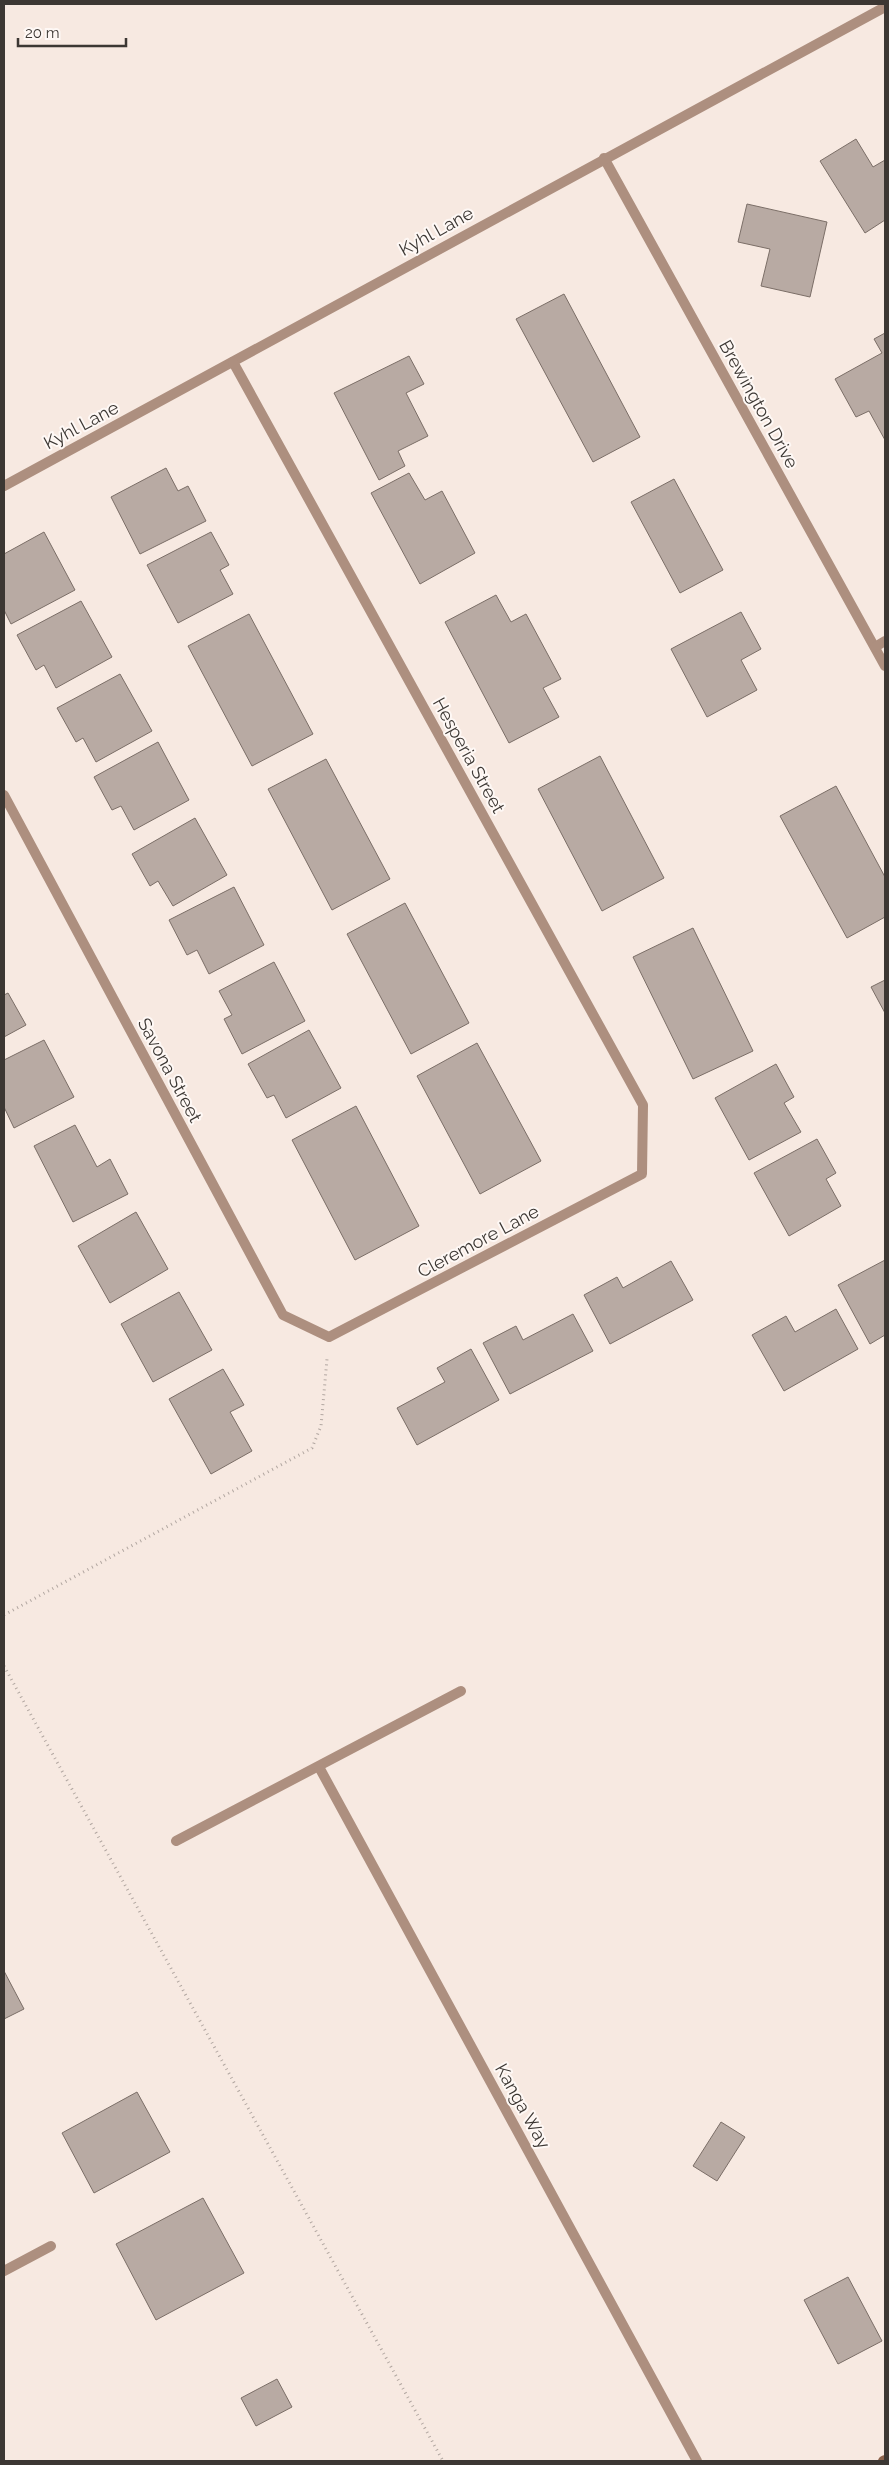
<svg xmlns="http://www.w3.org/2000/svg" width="889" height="2465" viewBox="0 0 889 2465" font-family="Raleway,sans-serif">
<rect width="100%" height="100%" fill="#f7e9e1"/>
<g fill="#b8aaa3" stroke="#7b6e67">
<polygon points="856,139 873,167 885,160 885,220 865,233 820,161"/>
<polygon points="747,204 827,222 810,297 761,286 770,249 738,242"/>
<polygon points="564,294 640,437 593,462 516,319"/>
<polygon points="885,333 885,440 869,411 856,417 835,379 882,353 874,339"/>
<polygon points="409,356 424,384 406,393 428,436 398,451 405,466 379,480 334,393"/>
<polygon points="166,468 178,491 188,486 206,521 140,554 111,497"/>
<polygon points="409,473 425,500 442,491 475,553 420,584 371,493"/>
<polygon points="674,479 723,570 680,593 631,502"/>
<polygon points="44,532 75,590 11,624 4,610 4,554"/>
<polygon points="211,532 229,565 220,570 233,594 178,623 147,565"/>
<polygon points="496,595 511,622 526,614 561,679 543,688 559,717 509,743 445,622"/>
<polygon points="81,601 112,657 56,688 44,665 36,670 17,635"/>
<polygon points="741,612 761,649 741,660 757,690 707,717 671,649"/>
<polygon points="249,614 313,734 252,766 188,646"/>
<polygon points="120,674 152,731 96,762 83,738 76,742 57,708"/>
<polygon points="158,742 189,800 134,830 121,806 112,810 94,777"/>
<polygon points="600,756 664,878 602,911 538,789"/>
<polygon points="326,759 390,879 332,910 268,789"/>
<polygon points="836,786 885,877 885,917 847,938 780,816"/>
<polygon points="195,818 227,875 173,906 158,881 150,886 132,854"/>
<polygon points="234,887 264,945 209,974 197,950 187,955 169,920"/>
<polygon points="405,903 469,1023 411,1054 347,934"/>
<polygon points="693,928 753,1051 693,1079 633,957"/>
<polygon points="274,962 305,1021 242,1054 224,1019 232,1015 219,991"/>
<polygon points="885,980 885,1013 871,987"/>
<polygon points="8,993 26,1025 4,1037 4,995"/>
<polygon points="309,1030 341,1088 286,1118 274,1095 267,1098 248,1064"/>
<polygon points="44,1040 74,1097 14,1128 4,1107 4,1060"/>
<polygon points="477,1043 541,1161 480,1194 417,1076"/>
<polygon points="776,1064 794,1097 784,1103 801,1132 749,1160 715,1098"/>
<polygon points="356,1106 419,1226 355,1260 292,1140"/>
<polygon points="75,1125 97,1167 110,1159 128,1194 73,1222 34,1146"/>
<polygon points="817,1139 836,1173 826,1179 841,1206 789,1236 754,1173"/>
<polygon points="136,1212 168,1269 110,1303 78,1246"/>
<polygon points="885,1260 885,1335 870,1344 838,1285"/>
<polygon points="671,1261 693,1300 610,1344 584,1295 617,1277 623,1288"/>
<polygon points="179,1292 212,1350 153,1382 121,1324"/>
<polygon points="836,1309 858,1349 784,1391 752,1335 786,1316 795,1332"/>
<polygon points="573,1314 593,1351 510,1394 483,1343 516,1326 523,1340"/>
<polygon points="471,1349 499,1400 417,1445 397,1408 445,1382 437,1368"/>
<polygon points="223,1369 244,1405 230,1412 252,1451 211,1474 169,1399"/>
<polygon points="4,1971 24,2009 4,2019"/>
<polygon points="137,2092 170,2152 94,2193 62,2133"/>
<polygon points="721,2122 745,2137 717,2181 693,2166"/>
<polygon points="203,2198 244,2273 156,2320 116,2244"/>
<polygon points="848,2277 882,2341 838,2364 804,2300"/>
<polygon points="277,2379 292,2407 256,2426 241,2398"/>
</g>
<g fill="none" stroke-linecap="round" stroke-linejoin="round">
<g stroke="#b2a7a1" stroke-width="3" stroke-dasharray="1 4" stroke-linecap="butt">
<polyline points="4,1615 312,1448 321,1426 327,1359"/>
<polyline points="4,1666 443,2461"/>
</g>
<g stroke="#ad8f7f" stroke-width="10">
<polyline points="176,1841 461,1691"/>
<polyline points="4,2271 51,2246"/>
</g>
<g stroke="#ad8f7f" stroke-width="10">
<polyline points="604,158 885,666"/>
<polyline points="4,486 885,7"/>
<polyline points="875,647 885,641"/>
<polyline points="4,795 283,1315 329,1337 642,1174 643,1105 233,362"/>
<polyline points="319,1767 697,2461"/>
</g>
<polyline stroke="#8d634c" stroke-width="10" points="883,2461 885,2460"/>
</g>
<g text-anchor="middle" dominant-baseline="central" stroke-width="4" stroke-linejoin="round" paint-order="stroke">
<g font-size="18" fill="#3c3733" stroke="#fef8f5">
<text transform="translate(436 231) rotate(-29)">Kyhl Lane</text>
<text transform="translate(759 404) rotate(61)">Brewington Drive</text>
<text transform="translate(81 425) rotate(-28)">Kyhl Lane</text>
<text transform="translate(469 755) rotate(61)">Hesperia Street</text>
<text transform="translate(170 1070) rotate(62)">Savona Street</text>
<text transform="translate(478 1241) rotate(-28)">Cleremore Lane</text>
<text transform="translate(523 2106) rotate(61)">Kanga Way</text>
</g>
</g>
<rect width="889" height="2465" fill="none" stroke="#3c3733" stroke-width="10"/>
<path d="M18 38v8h108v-8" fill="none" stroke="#3c3733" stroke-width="2.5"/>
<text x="25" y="38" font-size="15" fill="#3c3733" stroke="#fef8f5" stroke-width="4" paint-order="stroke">20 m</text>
</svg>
